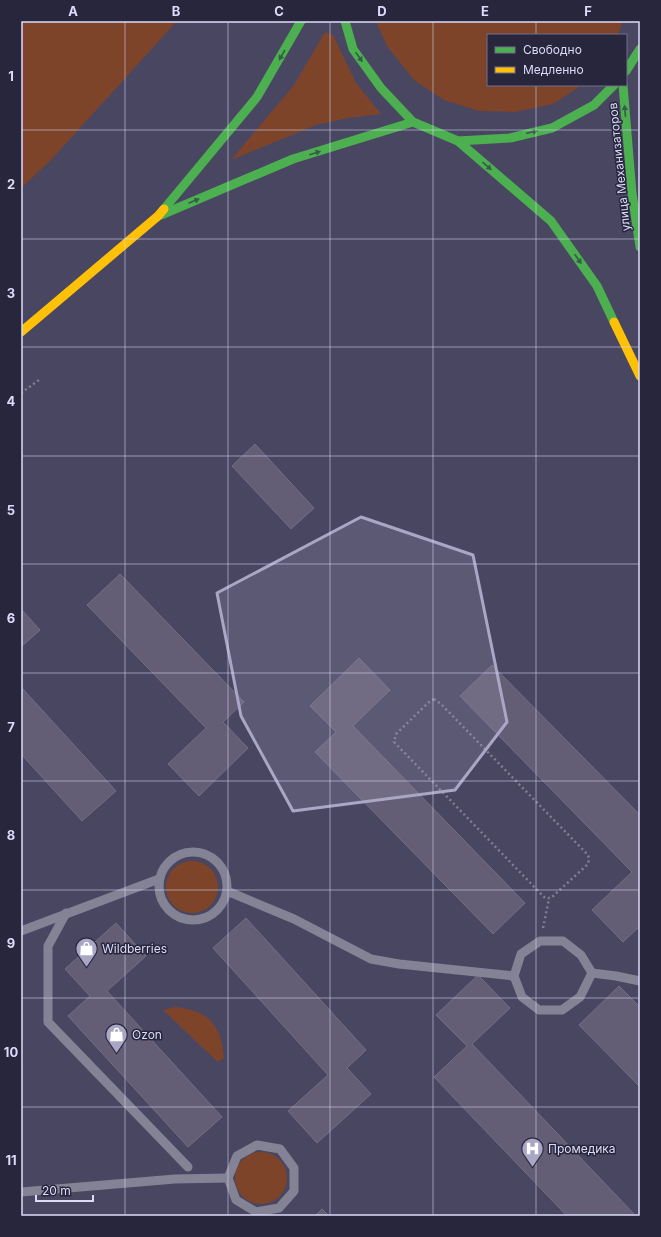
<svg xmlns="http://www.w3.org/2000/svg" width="661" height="1237" viewBox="0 0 661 1237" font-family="Inter,sans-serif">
<rect width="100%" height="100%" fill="#494662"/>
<g fill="#7d442a">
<polygon points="21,21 177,21 50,161 21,188"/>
<polygon points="376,21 623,21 618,35 488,35 488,85 582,85 553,104 515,112 479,111 444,100 414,80 387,46"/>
<polygon points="325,32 333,35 356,83 381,114 348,118 316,125 231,160 294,85"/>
<circle cx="192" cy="887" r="26"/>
<path d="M175 1007C209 1010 221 1025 224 1058L218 1062 163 1010Z"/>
<circle cx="261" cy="1178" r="26"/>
</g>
<g fill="#635d75" stroke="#746e85">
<polygon points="255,444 314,508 291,529 232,466"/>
<polygon points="120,574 244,702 223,722 248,748 199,796 168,764 206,728 87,605"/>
<polygon points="21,609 40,630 21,647"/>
<polygon points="359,658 390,690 353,726 525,903 493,934 315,752 336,732 310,706"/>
<polygon points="492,665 640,815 640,926 623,942 592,910 632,872 460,696"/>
<polygon points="21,687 116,791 82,821 21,754"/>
<polygon points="246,918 366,1050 347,1068 371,1094 317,1143 288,1111 328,1075 213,948"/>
<polygon points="116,923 146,956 107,991 222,1117 188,1147 68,1016 90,996 65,969"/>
<polygon points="478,975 510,1008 472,1044 636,1216 567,1216 434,1077 467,1046 436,1015"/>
<polygon points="619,986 640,1007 640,1087 579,1025"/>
<polygon points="322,1209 329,1216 315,1216"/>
</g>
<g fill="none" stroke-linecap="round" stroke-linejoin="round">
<g stroke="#807f91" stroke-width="2.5" stroke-dasharray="2 3" stroke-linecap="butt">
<polyline points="21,393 39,380"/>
<polygon points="434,699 441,704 588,855 589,859 588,864 551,898 545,898 394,742 396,734 430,701"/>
<polyline points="543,928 549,899"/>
</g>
<g stroke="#848395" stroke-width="9">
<circle cx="193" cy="886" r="34"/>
<polyline points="227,891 294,919 371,959 399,964 514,976"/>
<polyline points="66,913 48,946 48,1022 188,1167"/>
<polyline points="21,931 159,879"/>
<polygon points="540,941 563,941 581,955 592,973 580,997 562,1010 539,1010 522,997 514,976 521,954"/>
<polyline points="592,973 616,976 640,981"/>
<polygon points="257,1145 280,1149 294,1168 294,1191 279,1208 256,1212 236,1200 228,1178 237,1156"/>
<polyline points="21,1192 175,1179 228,1178"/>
</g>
<g stroke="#4caf50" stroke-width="9">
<polyline points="345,21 353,49 381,88 413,122 458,141 510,138 552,128 594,105 614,85"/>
<polyline points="626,71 640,49"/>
<polyline points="623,85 632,193 640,247"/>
<polyline points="458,141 551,221 597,286 614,322"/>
<polyline points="164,209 257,97 301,21"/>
<polyline points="161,215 293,159 413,122"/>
</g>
<g stroke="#ffc107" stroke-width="9">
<polyline points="614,322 640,376"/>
<polyline points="21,332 158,216 164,209"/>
</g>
</g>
<defs><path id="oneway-solid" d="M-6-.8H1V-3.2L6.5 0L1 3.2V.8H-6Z"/></defs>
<g fill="#365d45">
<use href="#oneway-solid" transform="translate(282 55) rotate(120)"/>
<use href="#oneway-solid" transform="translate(359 57) rotate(55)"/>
<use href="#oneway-solid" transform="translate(625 111) rotate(-95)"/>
<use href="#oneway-solid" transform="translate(532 132) rotate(-13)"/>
<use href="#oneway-solid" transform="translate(315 153) rotate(-17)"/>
<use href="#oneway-solid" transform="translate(487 166) rotate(41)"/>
<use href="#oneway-solid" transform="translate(194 201) rotate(-23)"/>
<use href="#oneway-solid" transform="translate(578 259) rotate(55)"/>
</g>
<path fill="#a9a7c5" fill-opacity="0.2" stroke="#a9a7c5" stroke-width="3" stroke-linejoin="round" d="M361 517 473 555 507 722 455 790 293 811 241 716 217 593Z"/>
<path fill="none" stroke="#dcdbfa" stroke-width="1" stroke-opacity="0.55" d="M125 21V1216M228 21V1216M330 21V1216M433 21V1216M536 21V35M536 85V1216M21 130H640M21 239H640M21 347H640M21 456H640M21 564H640M21 673H640M21 781H640M21 890H640M21 998H640M21 1107H640"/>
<defs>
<symbol id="shop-pin" viewBox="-11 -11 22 30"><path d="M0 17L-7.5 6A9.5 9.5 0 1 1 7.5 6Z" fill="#a9a7c5" stroke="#28263d"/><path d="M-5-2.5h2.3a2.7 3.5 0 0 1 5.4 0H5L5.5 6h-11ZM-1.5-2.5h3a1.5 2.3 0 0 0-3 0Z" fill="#fff"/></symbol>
<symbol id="hospital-pin" viewBox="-11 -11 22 30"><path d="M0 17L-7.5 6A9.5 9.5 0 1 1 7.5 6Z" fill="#a9a7c5" stroke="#28263d"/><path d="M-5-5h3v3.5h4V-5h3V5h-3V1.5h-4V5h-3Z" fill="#fff"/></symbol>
</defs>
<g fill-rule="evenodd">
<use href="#shop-pin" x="74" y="936" width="25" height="34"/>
<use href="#shop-pin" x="104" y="1022" width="25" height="34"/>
<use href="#hospital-pin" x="520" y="1136" width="25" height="34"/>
</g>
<g text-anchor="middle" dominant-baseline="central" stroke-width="3" stroke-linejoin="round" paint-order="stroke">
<g font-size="12" fill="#dcdbfa" stroke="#28263d">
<text transform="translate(619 167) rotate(-96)">улица Механизаторов</text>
</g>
<g font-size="12" fill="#dcdbfa" stroke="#28263d" text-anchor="start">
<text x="102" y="948">Wildberries</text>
<text x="132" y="1034">Ozon</text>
<text x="548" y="1148">Промедика</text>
</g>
</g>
<rect width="661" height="1237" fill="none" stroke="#28263d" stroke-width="44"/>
<rect x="487" y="34" width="140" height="52" fill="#28263d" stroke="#706e89"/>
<rect x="495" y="47" width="20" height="6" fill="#4caf50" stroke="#706e89"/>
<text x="523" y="54" font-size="12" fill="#dcdbfa">Свободно</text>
<rect x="495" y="67" width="20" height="6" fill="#ffc107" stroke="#706e89"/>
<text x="523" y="74" font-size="12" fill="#dcdbfa">Медленно</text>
<path d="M36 1195v6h57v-6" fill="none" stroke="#dcdbfa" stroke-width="2"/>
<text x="42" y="1195" font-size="12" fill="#dcdbfa" stroke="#28263d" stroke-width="3" paint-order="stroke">20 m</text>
<rect x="22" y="22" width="617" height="1193" fill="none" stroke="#dcdbfa" stroke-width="1.5"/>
<g font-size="13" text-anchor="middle" font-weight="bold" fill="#dcdbfa">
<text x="73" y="16">A</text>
<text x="176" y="16">B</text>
<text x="279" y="16">C</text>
<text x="382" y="16">D</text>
<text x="485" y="16">E</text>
<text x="588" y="16">F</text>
<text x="11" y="81">1</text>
<text x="11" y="189">2</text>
<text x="11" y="298">3</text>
<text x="11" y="406">4</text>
<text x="11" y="515">5</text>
<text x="11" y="623">6</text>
<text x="11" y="732">7</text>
<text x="11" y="840">8</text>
<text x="11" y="948">9</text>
<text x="11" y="1057">10</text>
<text x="11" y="1165">11</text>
</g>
</svg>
